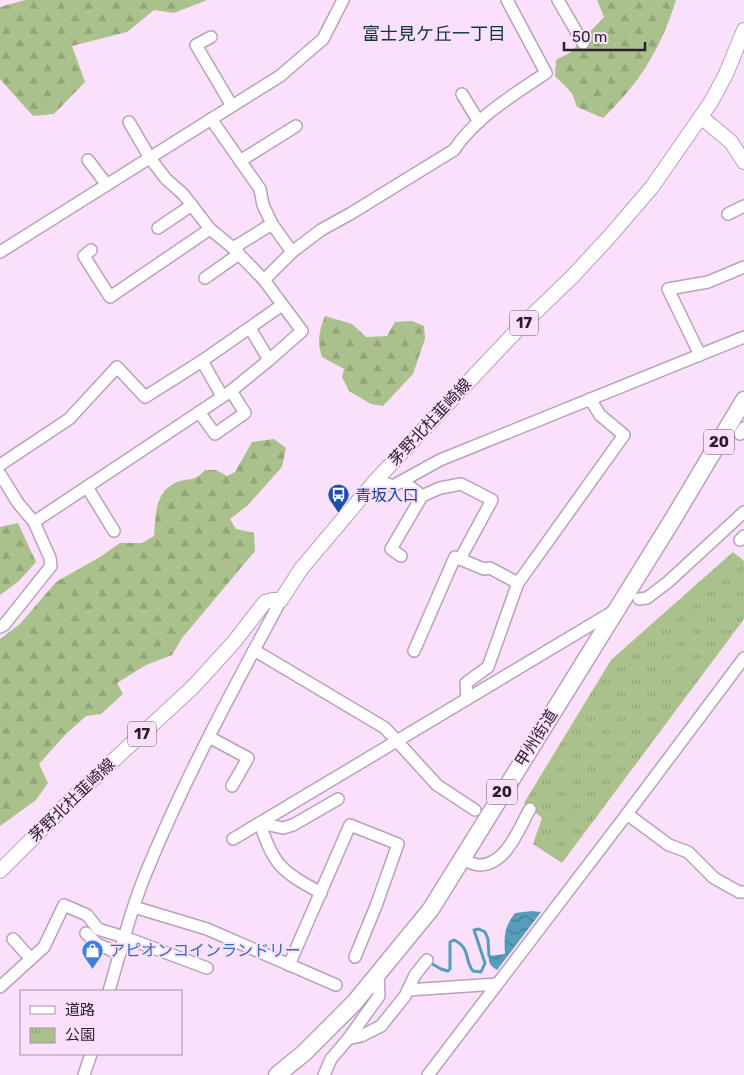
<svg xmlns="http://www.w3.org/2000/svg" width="744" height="1075" viewBox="0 0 744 1075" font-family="Rubik,'Noto Sans JP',sans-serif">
<defs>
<pattern id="forest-firs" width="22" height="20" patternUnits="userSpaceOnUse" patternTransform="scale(1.25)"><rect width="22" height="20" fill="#aac18b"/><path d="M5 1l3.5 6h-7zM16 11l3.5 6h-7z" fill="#92a578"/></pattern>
<pattern id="park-tufts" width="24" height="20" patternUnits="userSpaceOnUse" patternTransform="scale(1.25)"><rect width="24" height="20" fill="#aac18b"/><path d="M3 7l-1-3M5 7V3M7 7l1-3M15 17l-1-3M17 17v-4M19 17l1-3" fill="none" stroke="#92a578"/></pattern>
<pattern id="water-waves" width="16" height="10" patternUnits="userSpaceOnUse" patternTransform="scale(1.25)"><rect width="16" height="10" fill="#579db9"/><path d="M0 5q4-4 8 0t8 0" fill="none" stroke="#487f96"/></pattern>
</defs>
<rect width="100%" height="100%" fill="#fae0fb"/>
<g fill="url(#forest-firs)">
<polygon points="25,0 207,0 174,13 154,10 127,32 72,46 85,82 54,114 33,116 0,79 0,7"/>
<path d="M597 0H676C661 48 640 83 603 118L577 107 572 93 555 76 556 60 571 52 604 17Z"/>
<path d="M325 316 352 324 366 337 387 336 395 322 412 321 424 326 425 339 413 374 383 406 371 404 349 391 342 377 344 369 322 357C317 342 319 330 325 316Z"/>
<path d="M274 439 286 448 282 467 247 506 230 519 236 529 254 533 255 551 182 638 172 655 146 665 117 683 123 694 101 714 86 716 65 735 39 764 48 783 36 800 0 826V639L20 624 56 582 100 557 120 543H142L154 536C156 515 154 492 177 482 191 477 193 483 205 470H216L227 476 235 472 252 442Z"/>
<polygon points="18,523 36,562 19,581 0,595 0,527"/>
</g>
<polygon fill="url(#park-tufts)" points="733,552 744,561 744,619 562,863 533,844 542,818 524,803 611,660"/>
<path fill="url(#water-waves)" d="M532 911 541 912 497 970C491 966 488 963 489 956L505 954C504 935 504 928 515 913Z"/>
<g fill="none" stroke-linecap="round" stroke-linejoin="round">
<path stroke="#579db9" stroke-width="3" d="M429 962 441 969 448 971 450 969V942L454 940C471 948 464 960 473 971L481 972 485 963 474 930 479 929 485 932 488 939 489 956"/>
<defs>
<g id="minor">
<polyline points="558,0 583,43"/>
<polyline points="211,37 196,45 232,106"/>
<polyline points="462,94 479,122"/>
<polyline points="211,119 260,189 263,205 272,224 292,252"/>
<polyline points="88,160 107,185"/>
<polyline points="240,161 296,126"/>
<polyline points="728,214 744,206"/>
<polyline points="158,228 192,205"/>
<polyline points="233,248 272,224"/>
<polyline points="91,250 84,256 110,297 210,229"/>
<polyline points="0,252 280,76 323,39 343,0"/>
<polyline points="205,278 239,254"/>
<path d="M264 280 292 252 321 230 350 214 454 150C476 117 513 95 546 73L507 0"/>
<polyline points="250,328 269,360"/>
<polyline points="700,355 668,289 708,282 744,267"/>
<polyline points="202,361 222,396"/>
<polyline points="199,412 215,434 245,413 231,391"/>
<polyline points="740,434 744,428"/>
<polyline points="0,465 69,419 117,367 145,397 202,361 282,305"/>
<polyline points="0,474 18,503 34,522 231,391 269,360 302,331 264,280 233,248 210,229 183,194 166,179 150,158 129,122"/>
<polyline points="376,480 393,486 440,460 744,337"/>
<polyline points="403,481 422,496"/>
<polyline points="87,487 114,531"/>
<polyline points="740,540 744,536"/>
<polyline points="401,556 391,549 422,496 440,488 461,484 492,500 460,559"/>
<polyline points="639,599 647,598 668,582 744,512"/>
<polyline points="0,627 4,625 51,566 50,558 34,522"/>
<polyline points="254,650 385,728 437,785 475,810"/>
<polyline points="414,651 455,557 484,569 490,568 518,583"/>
<polyline points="467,699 466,683 488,667 518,583 624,435 600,415 590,399"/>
<polyline points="209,737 248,758 232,786"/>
<polyline points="627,814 669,845 688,852 714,878 739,892 744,892"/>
<path d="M260 823C273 866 283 872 321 893"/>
<polyline points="260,823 283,828 293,825 338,799"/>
<polyline points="233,839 614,611"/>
<path d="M461 859C467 861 474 865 480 865 507 864 519 828 530 809"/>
<polyline points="134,907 207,929 336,985"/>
<polyline points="86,933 97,944 120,954"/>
<polyline points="13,939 31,959"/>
<polyline points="289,965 350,825 398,844 376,906 355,957"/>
<polyline points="0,987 44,947 64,905 87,915 98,929 124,937 207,968"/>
<polyline points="408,990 497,984"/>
<path d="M109 991C121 950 131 908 148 868 186 776 234 687 281 600"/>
<polyline points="348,1039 379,996 378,974"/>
<polyline points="84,1075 91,1054"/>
<polyline points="324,1075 331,1059 348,1039 361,1036 381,1026 405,996 415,975 427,960"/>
<polyline points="428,1075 627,814 744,658"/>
</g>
<g id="major">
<polyline points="701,117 731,142 744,162"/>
<polyline points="0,871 77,794 193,687 234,642 265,602 273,600 281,600 301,569 376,480 520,327 572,277 609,237 652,187 711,102 726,74 744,30"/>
</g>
<polyline id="highway" points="277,1075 304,1053 354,1003 431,909 673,519 744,400"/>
</defs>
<use href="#minor" stroke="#b9a1bb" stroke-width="14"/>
<use href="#major" stroke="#b9a1bb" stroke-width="16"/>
<use href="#highway" stroke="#b9a1bb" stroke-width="19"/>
<use href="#minor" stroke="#fff" stroke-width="11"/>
<use href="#major" stroke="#fff" stroke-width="14"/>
<use href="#highway" stroke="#fff" stroke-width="16"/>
</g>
<defs>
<symbol id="bus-pin" viewBox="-11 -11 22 30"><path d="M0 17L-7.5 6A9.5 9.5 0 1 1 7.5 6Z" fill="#1a4fb4" stroke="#fae0fb"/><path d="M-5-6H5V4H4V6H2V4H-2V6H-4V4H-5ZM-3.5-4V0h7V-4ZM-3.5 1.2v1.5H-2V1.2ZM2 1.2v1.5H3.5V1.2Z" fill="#fff"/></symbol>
<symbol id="shop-pin" viewBox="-11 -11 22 30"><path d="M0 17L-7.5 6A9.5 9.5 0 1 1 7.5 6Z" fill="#3f7fe0" stroke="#fae0fb"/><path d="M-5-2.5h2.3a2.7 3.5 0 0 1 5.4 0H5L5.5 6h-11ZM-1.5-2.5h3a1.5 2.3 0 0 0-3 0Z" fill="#fff"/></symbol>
</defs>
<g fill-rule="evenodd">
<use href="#bus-pin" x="326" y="482" width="25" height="34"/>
<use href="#shop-pin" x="80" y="938" width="25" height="34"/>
</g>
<g text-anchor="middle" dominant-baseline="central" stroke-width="4" stroke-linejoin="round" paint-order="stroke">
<g fill="#fae0fb" stroke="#675968" stroke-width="1">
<rect x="510" y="310.5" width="28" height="25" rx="4"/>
<rect x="704" y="429.5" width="30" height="25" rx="4"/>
<rect x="128" y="721.5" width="28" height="25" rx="4"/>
<rect x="487" y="779.5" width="30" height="25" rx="4"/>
</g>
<g font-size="15" font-weight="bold" fill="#281f29">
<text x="524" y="323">17</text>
<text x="719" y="442">20</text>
<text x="142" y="734">17</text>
<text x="502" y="792">20</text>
</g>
<g font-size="16" fill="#281f29" stroke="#fae0fb">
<text transform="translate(430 422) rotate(-47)">茅野北杜韮崎線</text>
<text transform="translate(536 738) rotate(-58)">甲州街道</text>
<text transform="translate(72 800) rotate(-44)">茅野北杜韮崎線</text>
</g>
<g font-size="16" fill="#164399" stroke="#fae0fb" text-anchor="start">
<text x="355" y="495">青坂入口</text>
</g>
<g font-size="16" fill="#366cbe" stroke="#fae0fb" text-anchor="start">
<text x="109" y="950">アピオンコインランドリー</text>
</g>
<g font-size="18" fill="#15353d" stroke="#fae0fb">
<text x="434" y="34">富士見ケ丘一丁目</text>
</g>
</g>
<rect x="20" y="990" width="162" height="65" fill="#fae0fb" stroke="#a693a7"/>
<rect x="30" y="1006" width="25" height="8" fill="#ffffff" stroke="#a693a7"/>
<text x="65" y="1015" font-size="15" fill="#281f29">道路</text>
<rect x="30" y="1028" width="25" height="15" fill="url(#park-tufts)" stroke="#a693a7"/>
<text x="65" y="1040" font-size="15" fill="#281f29">公園</text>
<path d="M564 42v8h81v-8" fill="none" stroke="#281f29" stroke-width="2.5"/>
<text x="572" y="42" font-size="15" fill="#281f29" stroke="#fae0fb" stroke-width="4" paint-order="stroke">50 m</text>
</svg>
